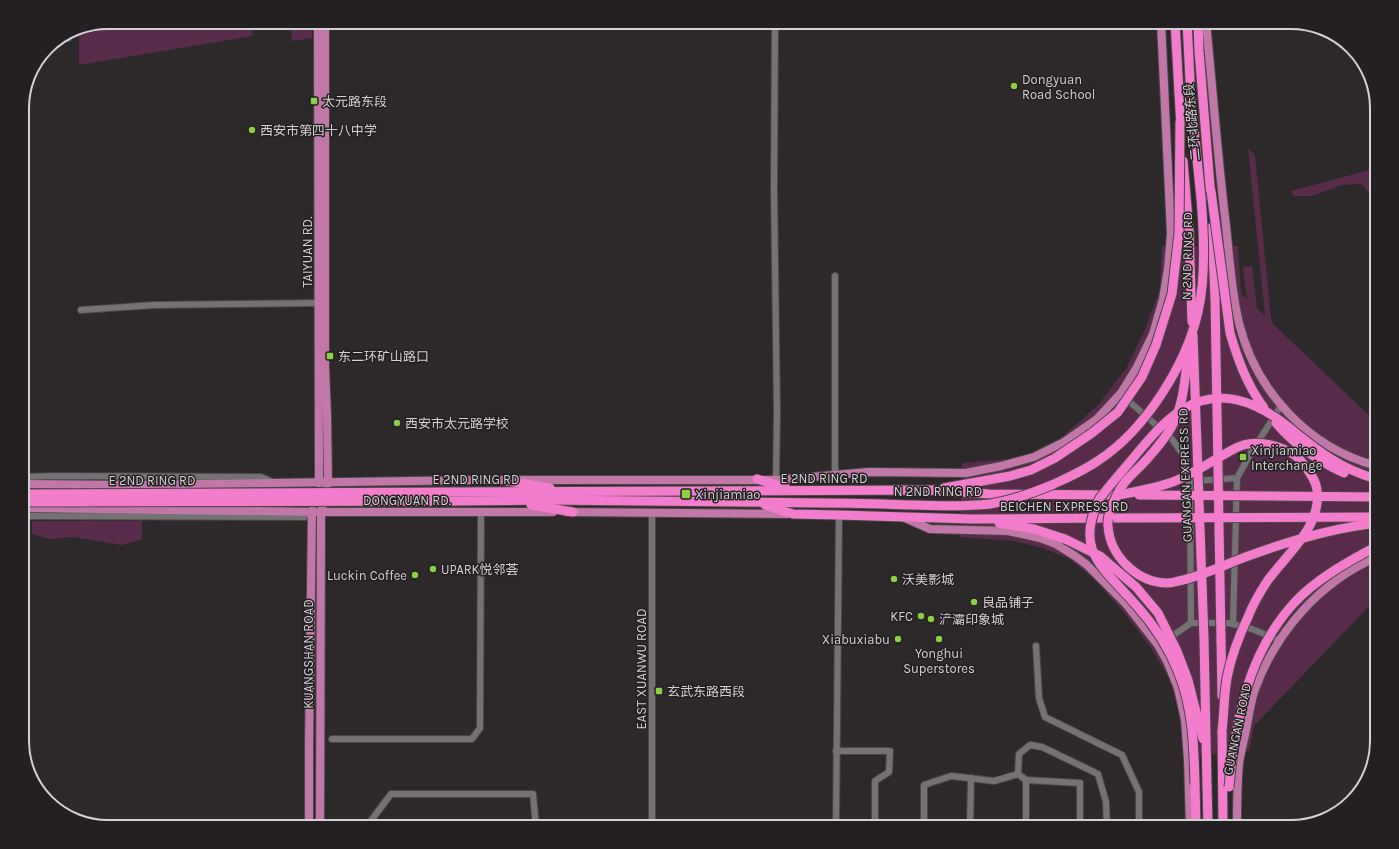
<svg xmlns="http://www.w3.org/2000/svg" width="1399" height="849" viewBox="0 0 1399 849" font-family="Karla,'Noto Sans SC',sans-serif">
<rect width="100%" height="100%" fill="#2d292b"/>
<g fill="#592b4a">
<polygon points="108,22 250,22 253,36 79,65 79,28"/>
<polygon points="290,22 312,22 312,38 292,41"/>
<polygon points="1248,148 1255,156 1271,318 1272,323 1377,423 1377,598 1254,726 1249,751 1184,756 1180,715 1169,678 1151,648 1122,610 1092,577 1068,558 1042,548 1014,541 960,537 962,463 1020,458 1061,438 1099,404 1127,367 1145,329 1160,289 1162,246 1238,246 1241,294 1247,299 1243,267 1252,266 1257,309 1265,315"/>
<polygon points="1377,168 1377,203 1362,184 1342,185 1312,196 1294,196 1291,191"/>
<polygon points="32,521 142,521 142,539 122,545 72,537 50,539 32,534"/>
</g>
<g fill="none" stroke-linecap="round" stroke-linejoin="round">
<defs>
<g id="minor">
<polyline points="775,22 774,188 777,412 776,480"/>
<polyline points="68,38 68,33"/>
<polyline points="81,310 154,305 319,303"/>
<polyline points="1124,397 1172,439 1185,458 1190,487 1191,623"/>
<polyline points="835,475 835,276"/>
<polyline points="22,477 53,476 261,477 272,482"/>
<polyline points="1195,481 1237,478"/>
<polyline points="24,497 24,477"/>
<polyline points="652,512 652,827"/>
<polyline points="24,514 25,754"/>
<polyline points="22,516 305,517 312,511 315,498"/>
<polyline points="1233,624 1237,478 1252,451 1281,406"/>
<polyline points="1168,639 1191,623 1229,623 1252,629 1279,640"/>
<polyline points="1036,646 1039,698 1045,717 1122,755 1139,792 1139,827"/>
<polyline points="332,739 472,739 480,728 481,511"/>
<polyline points="836,751 890,751 889,772 875,781 875,827"/>
<polyline points="1018,774 1019,754 1030,745 1042,747 1098,774 1106,802 1107,827"/>
<polyline points="1026,780 1026,827"/>
<polyline points="373,827 370,822 391,794 533,794 536,827"/>
<polyline points="836,827 839,515"/>
<polyline points="924,827 924,785 951,776 994,781 1018,774 1026,780 1080,783 1080,827"/>
<polyline points="970,827 971,778"/>
</g>
<g id="major">
<polyline points="318,22 319,483"/>
<path d="M1206 22C1212 84 1217 147 1224 209 1229 246 1230 286 1239 323 1256 391 1308 448 1377 466"/>
<polyline points="22,484 127,485 482,480 776,480 869,472 966,473 1001,466 1034,457 1064,442 1097,419 1121,393 1137,367 1153,334 1163,299 1168,269 1171,234 1161,22"/>
<polyline points="22,508 321,512 553,512"/>
<polyline points="567,512 787,514"/>
<polyline points="905,518 930,529 1008,531 1040,538 1056,544 1075,556 1087,565 1126,604 1158,645 1167,661 1178,688 1185,720 1188,760 1190,827"/>
<polyline points="309,827 309,744 312,511"/>
<polyline points="320,827 321,525 321,512 328,483 327,415 325,367 325,22"/>
<path d="M1237 827C1237 806 1237 785 1239 763 1241 750 1245 737 1247 725 1249 714 1251 702 1254 692 1275 633 1319 582 1377 557"/>
</g>
<g id="highway">
<polyline points="1175,22 1181,128"/>
<polyline points="1187,22 1191,100 1201,198"/>
<polyline points="1198,22 1199,51 1211,198"/>
<polyline points="1183,161 1189,232"/>
<polyline points="1212,227 1215,298"/>
<polyline points="757,479 786,488"/>
<polyline points="507,481 550,488"/>
<polyline points="944,488 1010,476 1031,470"/>
<polyline points="453,492 931,490 989,494 1119,495"/>
<polyline points="452,501 547,500 824,503"/>
<polyline points="531,505 573,512"/>
<polyline points="765,505 793,514 839,515 972,519 1115,518"/>
<polyline points="999,523 1034,529 1065,539"/>
<polyline points="1221,640 1222,696"/>
<polyline points="1222,725 1223,827"/>
<polyline points="1195,784 1196,827"/>
<polyline points="1207,786 1208,827"/>
</g>
</defs>
<use href="#minor" stroke="#4a4749" stroke-width="8"/>
<use href="#major" stroke="#4a4749" stroke-width="10"/>
<use href="#highway" stroke="#4a4749" stroke-width="11"/>
<use href="#minor" stroke="#767174" stroke-width="6"/>
<use href="#major" stroke="#c178a9" stroke-width="8"/>
<use href="#highway" stroke="#f37dcc" stroke-width="9"/>
<defs>
<g id="highway-bridge">
<path d="M1211 191 1230 333C1238 360 1247 385 1264 408"/>
<polyline points="1189,232 1192,322"/>
<polyline points="1215,298 1221,640"/>
<polyline points="1193,335 1204,639 1207,786"/>
<path d="M1189 347C1185 373 1185 402 1172 426 1166 437 1157 448 1148 458 1137 471 1123 480 1116 497 1112 505 1107 516 1108 526 1110 556 1137 583 1168 583 1173 583 1178 581 1183 580 1207 574 1228 563 1251 555 1292 540 1334 528 1377 523"/>
<path d="M1276 423C1294 444 1318 461 1344 473"/>
<polyline points="1031,470 1055,458 1092,433 1118,412 1142,377 1156,345 1172,294 1179,233 1180,122"/>
<polyline points="22,494 453,492"/>
<path d="M1119 495C1138 491 1157 488 1175 481 1190 475 1204 466 1218 458 1227 453 1238 445 1248 444 1265 441 1290 448 1301 461 1307 469 1316 479 1317 490 1322 526 1288 553 1268 580 1260 592 1253 604 1248 617 1239 636 1231 657 1227 678 1224 695 1224 714 1222 732"/>
<polyline points="1139,495 1377,497"/>
<polyline points="22,502 452,501"/>
<path d="M824 503C853 503 882 504 912 505 938 506 964 507 990 504 1010 501 1035 492 1054 484 1069 477 1085 470 1099 460 1145 430 1186 365 1198 312 1206 278 1204 233 1201 198"/>
<polyline points="1117,518 1377,517"/>
<polyline points="1065,539 1100,556 1136,587 1158,613 1177,651 1188,680 1203,739"/>
<path d="M1195 784C1194 746 1193 707 1178 671 1168 646 1153 624 1136 605 1104 568 1073 551 1100 498 1112 482 1126 467 1139 451 1152 436 1165 420 1183 409 1220 387 1255 401 1286 425 1314 448 1341 470 1377 479"/>
<path d="M1229 787C1235 721 1248 653 1294 603 1316 579 1349 561 1377 546"/>
</g>
</defs>
<use href="#highway-bridge" stroke="#4a4749" stroke-width="11" stroke-linecap="butt"/>
<use href="#highway-bridge" stroke="#f37dcc" stroke-width="9"/>
</g>
<g fill="#8cce45" stroke="#231f22" stroke-width="1.5">
<circle cx="1014" cy="86" r="4"/>
<rect x="310" y="97" width="8" height="8" rx="2"/>
<circle cx="252" cy="130" r="4"/>
<rect x="326" y="352" width="8" height="8" rx="2"/>
<circle cx="397" cy="423" r="4"/>
<rect x="1239" y="453" width="8" height="8" rx="2"/>
<rect x="681" y="489" width="10" height="10" rx="2"/>
<circle cx="433" cy="569" r="4"/>
<circle cx="415" cy="575" r="4"/>
<circle cx="894" cy="579" r="4"/>
<circle cx="974" cy="602" r="4"/>
<circle cx="921" cy="616" r="4"/>
<circle cx="931" cy="619" r="4"/>
<circle cx="898" cy="639" r="4"/>
<circle cx="939" cy="639" r="4"/>
<rect x="655" y="687" width="8" height="8" rx="2"/>
</g>
<g text-anchor="middle" dominant-baseline="central" stroke-width="3" stroke-linejoin="round" paint-order="stroke">
<g font-size="13" fill="#d4d1d2" stroke="#231f22" text-anchor="start">
<text x="1022" y="79">Dongyuan<tspan x="1022" dy="15">Road School</tspan></text>
<text x="322" y="101">太元路东段</text>
<text x="260" y="130">西安市第四十八中学</text>
<text x="338" y="356">东二环矿山路口</text>
<text x="405" y="423">西安市太元路学校</text>
<text x="1251" y="450">Xinjiamiao<tspan x="1251" dy="15">Interchange</tspan></text>
<text x="695" y="494">Xinjiamiao</text>
<text x="441" y="569">UPARK悦邻荟</text>
<text x="407" y="575" text-anchor="end">Luckin Coffee</text>
<text x="902" y="579">沃美影城</text>
<text x="982" y="602">良品铺子</text>
<text x="913" y="616" text-anchor="end">KFC</text>
<text x="939" y="619">浐灞印象城</text>
<text x="890" y="639" text-anchor="end">Xiabuxiabu</text>
<text x="939" y="653" text-anchor="middle">Yonghui<tspan x="939" dy="15">Superstores</tspan></text>
<text x="667" y="691">玄武东路西段</text>
</g>
<g font-size="13" fill="#d4d1d2" stroke="#231f22">
<text transform="translate(1192 122) rotate(-95)">二环北路东段</text>
<text transform="translate(307 252) rotate(-90)">TAIYUAN RD.</text>
<text transform="translate(1187 256) rotate(-89)">N 2ND RING RD</text>
<text transform="translate(1185 475) rotate(-92)">GUANGAN EXPRESS RD</text>
<text x="824" y="478">E 2ND RING RD</text>
<text x="476" y="479">E 2ND RING RD</text>
<text x="152" y="480">E 2ND RING RD</text>
<text x="938" y="491">N 2ND RING RD</text>
<text x="407" y="500">DONGYUAN RD.</text>
<text x="1064" y="506">BEICHEN EXPRESS RD</text>
<text transform="translate(308 654) rotate(-90)">KUANGSHAN ROAD</text>
<text transform="translate(641 669) rotate(-90)">EAST XUANWU ROAD</text>
<text transform="translate(1237 729) rotate(-78)">GUANGAN ROAD</text>
</g>
</g>
<path d="M0 0H1399V849H0ZM108 29H1291A79 79 0 0 1 1370 108V741A79 79 0 0 1 1291 820H108A79 79 0 0 1 29 741V108A79 79 0 0 1 108 29Z" fill="#231f22" fill-rule="evenodd"/>
<path fill="none" stroke="#d4d1d2" stroke-width="2" d="M108 29H1291A79 79 0 0 1 1370 108V741A79 79 0 0 1 1291 820H108A79 79 0 0 1 29 741V108A79 79 0 0 1 108 29Z"/>
</svg>
